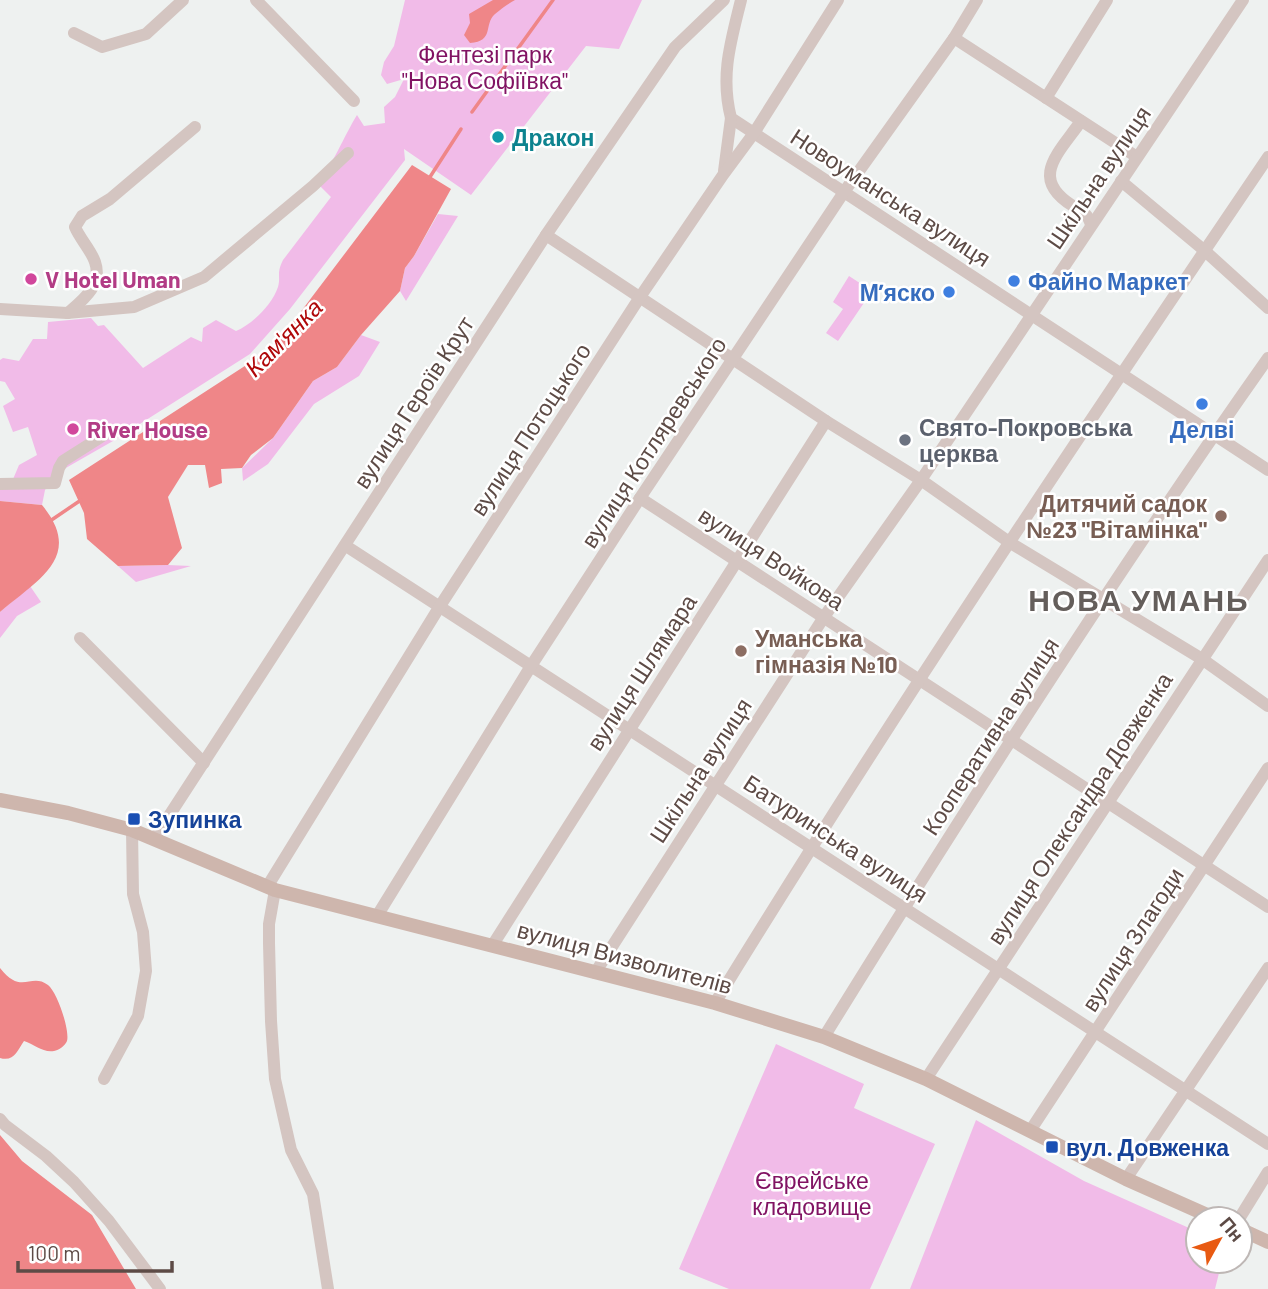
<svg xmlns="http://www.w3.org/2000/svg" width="1268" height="1289" viewBox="0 0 1268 1289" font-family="Barlow,sans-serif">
<rect width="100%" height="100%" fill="#eef1f0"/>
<g fill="#f1bbe8">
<path d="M405 0H642L619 49 586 46 471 195 404 149 405 160 290 309 250 354 113 441 57 473 45 490 42 505 0 501V484H11L19 465 37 455 28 427 13 432 3 406 15 399 5 382 0 381V360L3 358 19 361 33 339H47L48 322 91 318 98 326 104 325 143 368 191 337 202 342 203 328 216 320 236 331C252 324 272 305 278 287 281 276 276 274 283 260L331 197 317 183C331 169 345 134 357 115L364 126 385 123 384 107 395 97 404 79 387 84 381 75 384 62 394 46Z"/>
<polygon points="438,214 458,216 406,301 400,291 405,268 414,256"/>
<polygon points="849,276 872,291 838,341 826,333 843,309 833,302"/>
<polygon points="361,335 380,342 359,376 314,404 268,464 243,481 242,468 273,438 313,381 337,367"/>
<polygon points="168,565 191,566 136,582 118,566"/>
<polygon points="30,586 41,602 17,616 0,638 0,612"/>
<polygon points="776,1044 864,1084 854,1108 935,1144 870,1289 729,1289 679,1269"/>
<polygon points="976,1120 1084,1181 1198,1232 1198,1261 1222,1261 1215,1289 910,1289"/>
</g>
<g fill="#ef8688">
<path d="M493 0H515C508 4 501 9 495 14 483 25 495 41 470 43L464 35 470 23 469 14Z"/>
<polygon points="412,165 451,189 414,256 405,268 400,291 361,335 337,367 313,381 273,438 251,455 242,468 221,469 222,483 209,488 205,465 188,465 168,497 182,548 168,565 118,566 87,539 84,513 69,480 274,347"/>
<path d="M0 501 42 505C85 557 37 580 0 612Z"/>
<path d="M0 968C22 996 30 972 48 985 57 992 70 1030 67 1041 65 1046 59 1050 54 1051 43 1053 34 1044 24 1041 17 1051 14 1062 0 1058Z"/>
<polygon points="0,1135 22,1161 92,1215 136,1289 0,1289"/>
</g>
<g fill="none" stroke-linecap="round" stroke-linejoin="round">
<g stroke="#ef8688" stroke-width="3.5">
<polyline points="472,112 553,0"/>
<polyline points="428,180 461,129"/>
<polyline points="50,521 81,500"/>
</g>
<g stroke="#d4c5c1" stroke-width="12">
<polyline points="256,0 354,101"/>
<path d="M741 0C731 41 720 75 731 118L1268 470"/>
<polyline points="74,33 102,47 146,34 183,0"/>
<polyline points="954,38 1137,157"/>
<polyline points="1046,98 1107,0"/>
<path d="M1081 121C1059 153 1028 178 1073 206 1083 211 1088 214 1091 225"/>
<polyline points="724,171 731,118"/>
<polyline points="1121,181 1205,251 1268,308"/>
<polyline points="546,235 826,421 921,480 1009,542 1202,659 1268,706"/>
<polyline points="0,309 67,313 134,307 204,277 313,186 348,153"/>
<path d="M68 313C83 300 103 285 95 262 91 250 80 239 75 227L82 216 110 199 195 127"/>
<polyline points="0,484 55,483 59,468 63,461 104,435"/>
<polyline points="640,498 1268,907"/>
<polyline points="346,546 1268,1144"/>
<polyline points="80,638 204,763"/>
<polyline points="154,839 546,235 675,47 724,0"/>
<polyline points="267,887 440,606 640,297 723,175 754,133 838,0"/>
<polyline points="275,890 269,924 269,943 271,1021 275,1079 291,1150 313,1194 328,1289"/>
<polyline points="377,916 531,666 640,498 844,192 954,38 977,0"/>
<polyline points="492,946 826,421"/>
<polyline points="595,973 824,617 921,480 1243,0"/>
<path d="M715 1003C891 716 1079 436 1268 157"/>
<path d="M824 1037C966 807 1112 579 1268 358"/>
<polyline points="104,1079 138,1016 146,971 143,932 133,894 132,830"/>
<polyline points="926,1079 1268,560"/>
<polyline points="0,1119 5,1125 46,1156 74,1182 109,1221 160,1289"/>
<polyline points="1030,1131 1268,768"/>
<polyline points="1126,1179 1268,968"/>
<polyline points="1239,1219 1268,1172"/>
</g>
<g stroke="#ceb6ad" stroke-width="14">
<polyline points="0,800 68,813 132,830 275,890 715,1003 824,1037 926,1079 1126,1179 1216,1219"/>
<polyline points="1240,1229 1268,1242"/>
</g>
</g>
<circle fill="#0f9aa8" stroke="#fff" stroke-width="2.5" cx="498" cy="137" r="7"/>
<g fill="#d1479c" stroke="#fff" stroke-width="2.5">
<circle cx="31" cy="279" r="7"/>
<circle cx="73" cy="429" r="7"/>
</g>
<g fill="#3f7fe0" stroke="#fff" stroke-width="2.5">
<circle cx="1014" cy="281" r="7"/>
<circle cx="949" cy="292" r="7"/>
<circle cx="1202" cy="404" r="7"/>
</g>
<circle fill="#6b7280" stroke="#fff" stroke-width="2.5" cx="905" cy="440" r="7"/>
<g fill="#8d6e63" stroke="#fff" stroke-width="2.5">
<circle cx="1221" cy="516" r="7"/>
<circle cx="741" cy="651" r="7"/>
</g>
<g fill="#1a4fb4" stroke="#fff" stroke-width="2.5">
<rect x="127" y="812" width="14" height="14" rx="3.5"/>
<rect x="1045" y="1140" width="14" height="14" rx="3.5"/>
</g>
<g text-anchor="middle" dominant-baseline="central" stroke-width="5" stroke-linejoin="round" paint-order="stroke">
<g font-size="23" fill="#811363" stroke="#fff">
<text x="485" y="54">Фентезі парк<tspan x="485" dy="26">"Нова Софіївка"</tspan></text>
<text x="812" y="1180">Єврейське<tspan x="812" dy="26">кладовище</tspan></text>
</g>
<g font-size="23" font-weight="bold" fill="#0d838f" stroke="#fff" text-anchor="start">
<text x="512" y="137">Дракон</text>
</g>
<g font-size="23" fill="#5d4b46" stroke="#fff">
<text transform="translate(1098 177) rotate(-56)">Шкільна вулиця</text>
<text transform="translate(891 197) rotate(33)">Новоуманська вулиця</text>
<text transform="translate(413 402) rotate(-57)">вулиця Героїв Крут</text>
<text transform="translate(530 429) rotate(-57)">вулиця Потоцького</text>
<text transform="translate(653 442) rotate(-57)">вулиця Котляревського</text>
<text transform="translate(772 558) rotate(33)">вулиця Войкова</text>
<text transform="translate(641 672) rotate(-57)">вулиця Шлямара</text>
<text transform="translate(990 736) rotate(-57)">Кооперативна вулиця</text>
<text transform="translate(700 770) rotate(-57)">Шкільна вулиця</text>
<text transform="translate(1079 808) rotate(-57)">вулиця Олександра Довженка</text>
<text transform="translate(836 838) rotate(33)">Батуринська вулиця</text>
<text transform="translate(1132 939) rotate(-57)">вулиця Злагоди</text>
<text transform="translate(625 957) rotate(15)">вулиця Визволителів</text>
</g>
<g font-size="23" font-weight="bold" fill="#b23c85" stroke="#fff" text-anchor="start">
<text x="45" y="279">V Hotel Uman</text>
<text x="87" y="429">River House</text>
</g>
<g font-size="23" font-weight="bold" fill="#366cbe" stroke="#fff" text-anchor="start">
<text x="1028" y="281">Файно Маркет</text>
<text x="935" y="292" text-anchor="end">Мʼяско</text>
<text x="1202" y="429" text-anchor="middle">Делві</text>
</g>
<g font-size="23" font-weight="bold" fill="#5b616d" stroke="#fff" text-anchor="start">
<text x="919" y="427">Свято-Покровська<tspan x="919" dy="26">церква</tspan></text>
</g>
<g font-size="23" font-weight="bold" fill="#785e54" stroke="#fff" text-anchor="end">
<text x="1207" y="503">Дитячий садок<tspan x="1207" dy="26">№23 "Вітамінка"</tspan></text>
<text x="755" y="638" text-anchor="start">Уманська<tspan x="755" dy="26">гімназія №10</tspan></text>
</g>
<g font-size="23" font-weight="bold" fill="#164399" stroke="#fff" text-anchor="start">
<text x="148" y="819">Зупинка</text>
<text x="1066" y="1147">вул. Довженка</text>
</g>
<g font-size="24" font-style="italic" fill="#af0709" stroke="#fff">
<text transform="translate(283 337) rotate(-45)">Кам'янка</text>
</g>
<g font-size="30" font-weight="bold" letter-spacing="2" fill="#645e5b" stroke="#fff">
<text x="1139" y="599">НОВА УМАНЬ</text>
</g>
</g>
<g transform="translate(1219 1240) rotate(50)"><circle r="33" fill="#ffffff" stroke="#beb7b5" stroke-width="2"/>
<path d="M0-5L12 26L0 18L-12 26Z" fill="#e85a12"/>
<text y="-10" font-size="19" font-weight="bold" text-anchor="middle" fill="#5d4b46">Пн</text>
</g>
<path d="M18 1261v10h154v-10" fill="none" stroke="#5d4b46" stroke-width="3.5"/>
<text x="28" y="1261" font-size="21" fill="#5d4b46" stroke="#ffffff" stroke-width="5" paint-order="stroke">100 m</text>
</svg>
